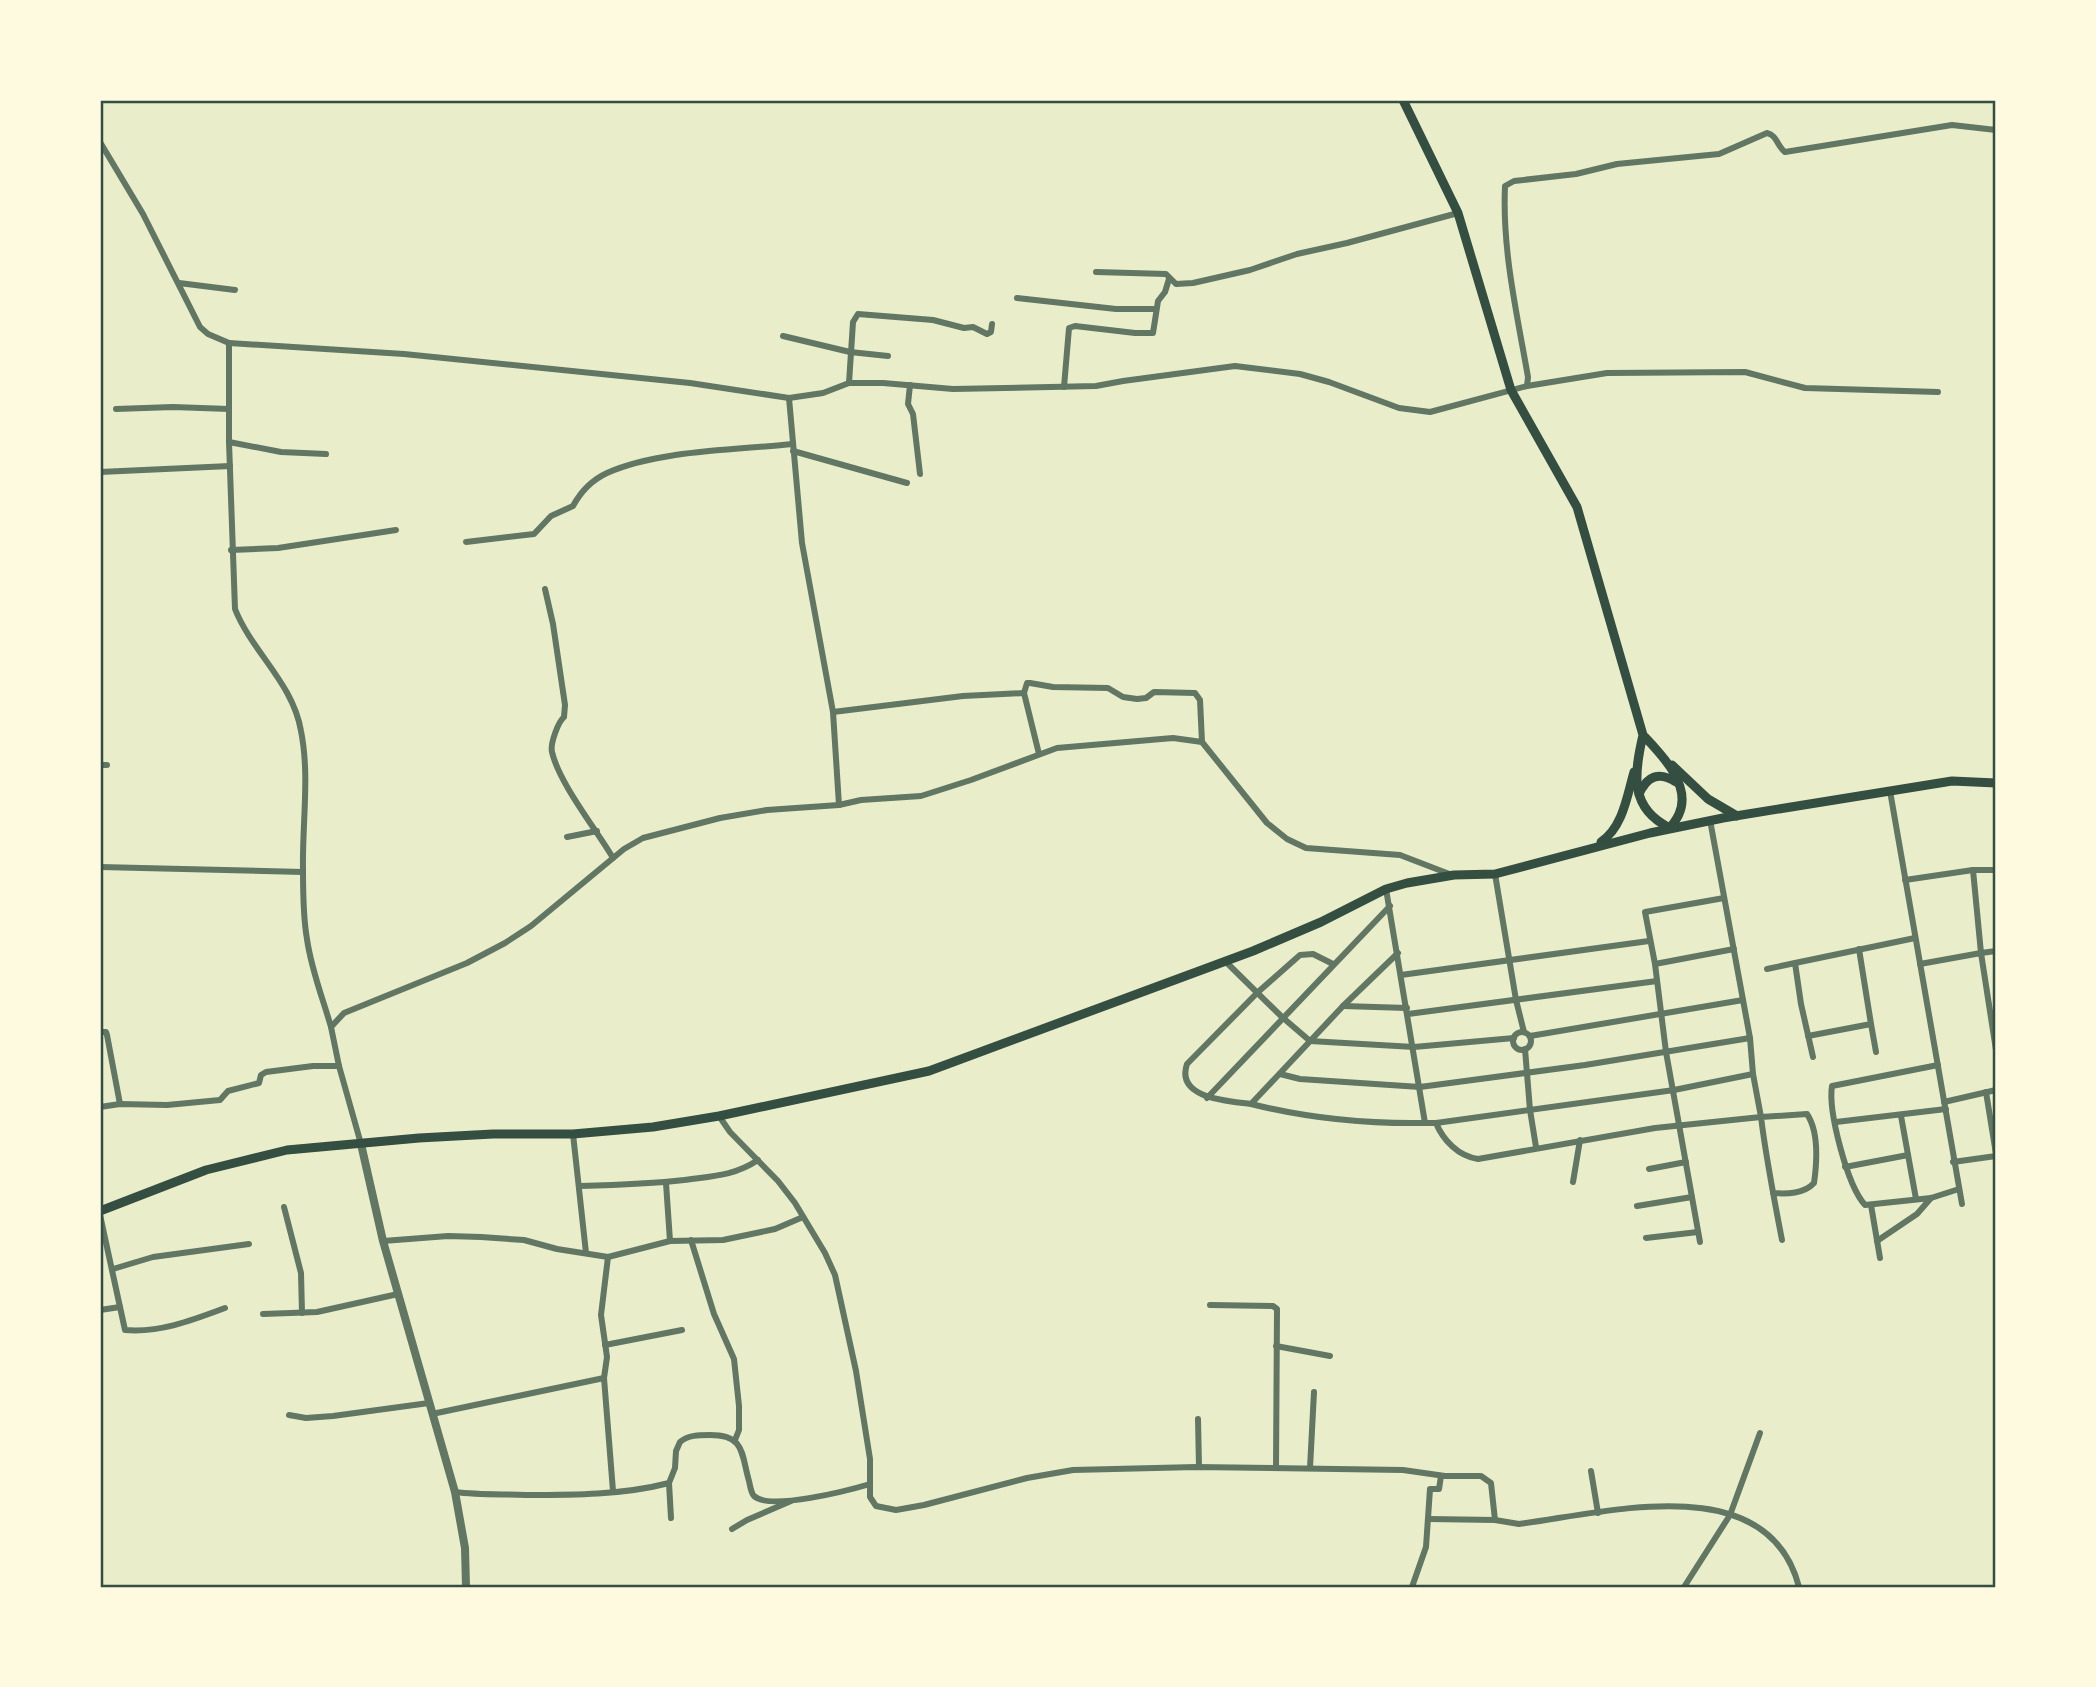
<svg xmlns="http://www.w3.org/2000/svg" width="2096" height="1687" viewBox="0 0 2096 1687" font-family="'PT Serif',serif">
<rect width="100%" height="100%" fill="#e9edc9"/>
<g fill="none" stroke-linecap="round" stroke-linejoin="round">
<g stroke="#617663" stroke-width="6">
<path d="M100 142 143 214 200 327 208 334 229 343V442L235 609C252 652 293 683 301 731 310 776 302 824 303 870 303 892 303 917 307 939 311 969 323 999 331 1027"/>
<polyline points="1096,272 1166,274 1176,284 1193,283 1250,270 1297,254 1347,243 1458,213"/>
<polyline points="179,283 235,290"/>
<polyline points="1017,298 1116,309 1155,309"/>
<polyline points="783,336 850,352 888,356"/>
<polyline points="229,343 404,354 690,383 789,398 802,543 833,712 839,805 767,810 720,818 643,838 624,849 531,926 505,943 467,963 344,1013 331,1027 339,1066 361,1144"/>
<polyline points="849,383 853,322 858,314 933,320 964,328 973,327 987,334 991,332 992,324"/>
<polyline points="910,385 908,404 913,414 920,474"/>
<path d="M1527 386 1528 377C1517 314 1502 250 1505 186L1514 181 1576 174 1617 164 1719 154 1767 133C1777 135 1777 146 1785 152L1952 125 1996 130"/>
<polyline points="1064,387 1069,328 1075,326 1135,333 1153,333 1158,301 1165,292 1169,279"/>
<polyline points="789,398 823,393 849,383 883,383 953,389 1096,386 1123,381 1235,366 1300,374 1329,382 1399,408 1430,412 1527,386 1607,373 1745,372 1805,388 1938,392"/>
<polyline points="116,409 173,407 229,409"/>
<polyline points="229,442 281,452 326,454"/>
<polyline points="793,451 907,483"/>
<polyline points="100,472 230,466"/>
<path d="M466 542 534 534 551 516 573 506C580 493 592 480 607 473 659 450 736 450 793 444"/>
<polyline points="231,550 278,548 396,530"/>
<path d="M545 589 553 624 565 705 564 717C558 722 550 744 552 752 559 783 596 829 613 858"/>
<polyline points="1024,693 1027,683 1030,683 1053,687 1108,688 1123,697 1137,699 1146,698 1154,692 1195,693 1200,700 1202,742"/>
<polyline points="833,712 963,696 1024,693 1039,754"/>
<polyline points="100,765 107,765"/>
<polyline points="1890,791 1962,1204"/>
<polyline points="839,805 861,800 921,796 971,780 1057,748 1173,738 1202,742 1267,823 1287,839 1306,848 1400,855 1452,875"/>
<polyline points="567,837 597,831"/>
<polyline points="100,867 303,872"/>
<polyline points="1973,870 1996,870"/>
<polyline points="1495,874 1516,1000 1524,1032"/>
<polyline points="1905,880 1973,870 1981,953 1996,951"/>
<path d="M1386 889 1425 1123H1436C1443 1140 1458 1156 1478 1159L1655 1128 1761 1117 1753 1074 1750 1038 1710 820"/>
<path d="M1398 953 1343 1006 1251 1104C1307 1118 1368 1124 1425 1123"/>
<polyline points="1225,961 1282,1017 1310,1041 1414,1047 1514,1038"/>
<polyline points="1655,964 1734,949"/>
<polyline points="1920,964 1981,953 1996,1050"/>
<polyline points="1767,969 1795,963"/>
<polyline points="1401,975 1649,941"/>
<polyline points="1343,1006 1407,1008"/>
<polyline points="1408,1014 1657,981"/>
<polyline points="1871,1024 1876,1052"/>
<polyline points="100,1032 106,1032 107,1035 120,1104"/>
<circle cx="1522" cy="1041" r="9"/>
<polyline points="1530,1036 1743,1000"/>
<polyline points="1808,1036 1871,1024 1859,949"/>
<polyline points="1525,1049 1530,1110 1536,1147"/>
<polyline points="1813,1057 1801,1004 1795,963 1915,938"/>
<path d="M1938 1065 1832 1086C1828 1111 1847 1185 1865 1205L1931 1198 1959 1189"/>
<polyline points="1280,1074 1300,1079 1420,1087 1585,1065 1750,1038"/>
<polyline points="1986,1092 1996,1154"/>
<polyline points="1207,1098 1390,906"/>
<polyline points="1944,1102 1996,1090"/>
<path d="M1251 1104C1230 1101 1175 1099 1187 1064L1258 992 1300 955 1313 954 1333 964"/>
<polyline points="100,1107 120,1104 167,1105 220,1100 228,1091 259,1083 261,1075 266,1072 313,1066 339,1066"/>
<path d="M719 1116 730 1132 778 1181 795 1203 825 1253 835 1275 856 1371 870 1459V1497L876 1506 896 1510 924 1505 1027 1478 1073 1470 1196 1467 1403 1470 1445 1476H1481L1491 1483 1495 1520 1519 1524C1606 1513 1768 1467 1799 1587"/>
<polyline points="1901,1116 1916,1199"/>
<polyline points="1836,1122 1946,1109"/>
<polyline points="1436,1123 1674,1090 1753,1074"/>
<polyline points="573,1134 586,1253"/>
<polyline points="1953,1162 1996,1156"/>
<polyline points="1845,1167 1908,1155"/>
<polyline points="1649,1169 1686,1162"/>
<polyline points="1573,1182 1580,1140"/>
<polyline points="666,1183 670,1241"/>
<path d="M580 1186C615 1185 649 1184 684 1180 712 1176 734 1176 758 1160"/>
<path d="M1773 1193C1787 1194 1804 1194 1814 1183 1817 1162 1819 1132 1807 1114L1761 1117C1766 1158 1774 1199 1782 1240"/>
<polyline points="1871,1205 1880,1258"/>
<polyline points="1637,1206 1692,1197"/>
<polyline points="284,1207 301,1273 302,1313"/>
<path d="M100 1215 125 1330C160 1333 193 1320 225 1308"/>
<polyline points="1646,1238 1698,1232"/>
<polyline points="691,1240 714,1314 734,1359 739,1406 739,1430 735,1440"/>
<polyline points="383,1241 448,1236 481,1237 524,1240 557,1249 608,1257"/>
<polyline points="1877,1241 1917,1214 1931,1198"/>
<polyline points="1700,1242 1666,1052 1655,964 1645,912 1724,898"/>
<polyline points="113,1269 153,1257 249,1244"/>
<polyline points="1210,1305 1273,1306 1277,1309 1276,1468"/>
<polyline points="100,1310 120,1307"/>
<polyline points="263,1314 317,1312 398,1294"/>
<polyline points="605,1345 682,1330"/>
<polyline points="1276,1346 1330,1356"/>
<polyline points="432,1414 604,1378"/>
<polyline points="289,1415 306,1418 333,1416 429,1403"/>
<polyline points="1198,1419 1199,1467"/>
<polyline points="1310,1468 1314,1392"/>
<polyline points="1591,1471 1598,1513"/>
<polyline points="669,1483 671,1518"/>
<polyline points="613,1491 604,1378 607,1357 601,1315 608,1257 670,1241 723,1240 775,1229 803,1217"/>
<path d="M455 1492C479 1495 502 1494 526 1495 573 1495 623 1495 669 1483L675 1468 676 1451 680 1442C688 1435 699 1435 710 1435 745 1435 741 1453 749 1481 750 1485 751 1493 754 1496 770 1511 850 1490 870 1484"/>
<polyline points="1429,1519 1495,1520"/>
<polyline points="732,1529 747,1520 791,1501"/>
<polyline points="1412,1587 1426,1547 1430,1489 1439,1489 1441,1476"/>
<polyline points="1684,1587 1730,1515 1760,1433"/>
</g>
<polyline stroke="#617663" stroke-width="8" points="361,1144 383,1241 455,1492 465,1548 466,1587"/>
<g stroke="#344e41" stroke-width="9">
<path d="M1403 100 1458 213 1511 390 1577 507 1643 735C1661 754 1692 785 1679 814 1677 819 1673 824 1670 828 1629 808 1634 774 1643 735"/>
<polyline points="1672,765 1708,799 1737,816"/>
<path d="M1639 794C1647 776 1659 771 1676 782"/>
<path d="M1601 842C1623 827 1627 796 1634 772"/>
<polyline points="100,1211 206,1170 287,1150 419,1138 493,1134 573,1134 653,1127 719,1116 929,1071 1253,951 1321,922 1386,889 1407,883 1454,875 1495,874 1650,833 1723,818 1952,781 1996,783"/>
</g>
</g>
<rect width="2096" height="1687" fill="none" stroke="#fefae0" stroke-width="203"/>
<rect x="102" y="102" width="1892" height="1484" fill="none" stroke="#344e41" stroke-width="2.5"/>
</svg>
